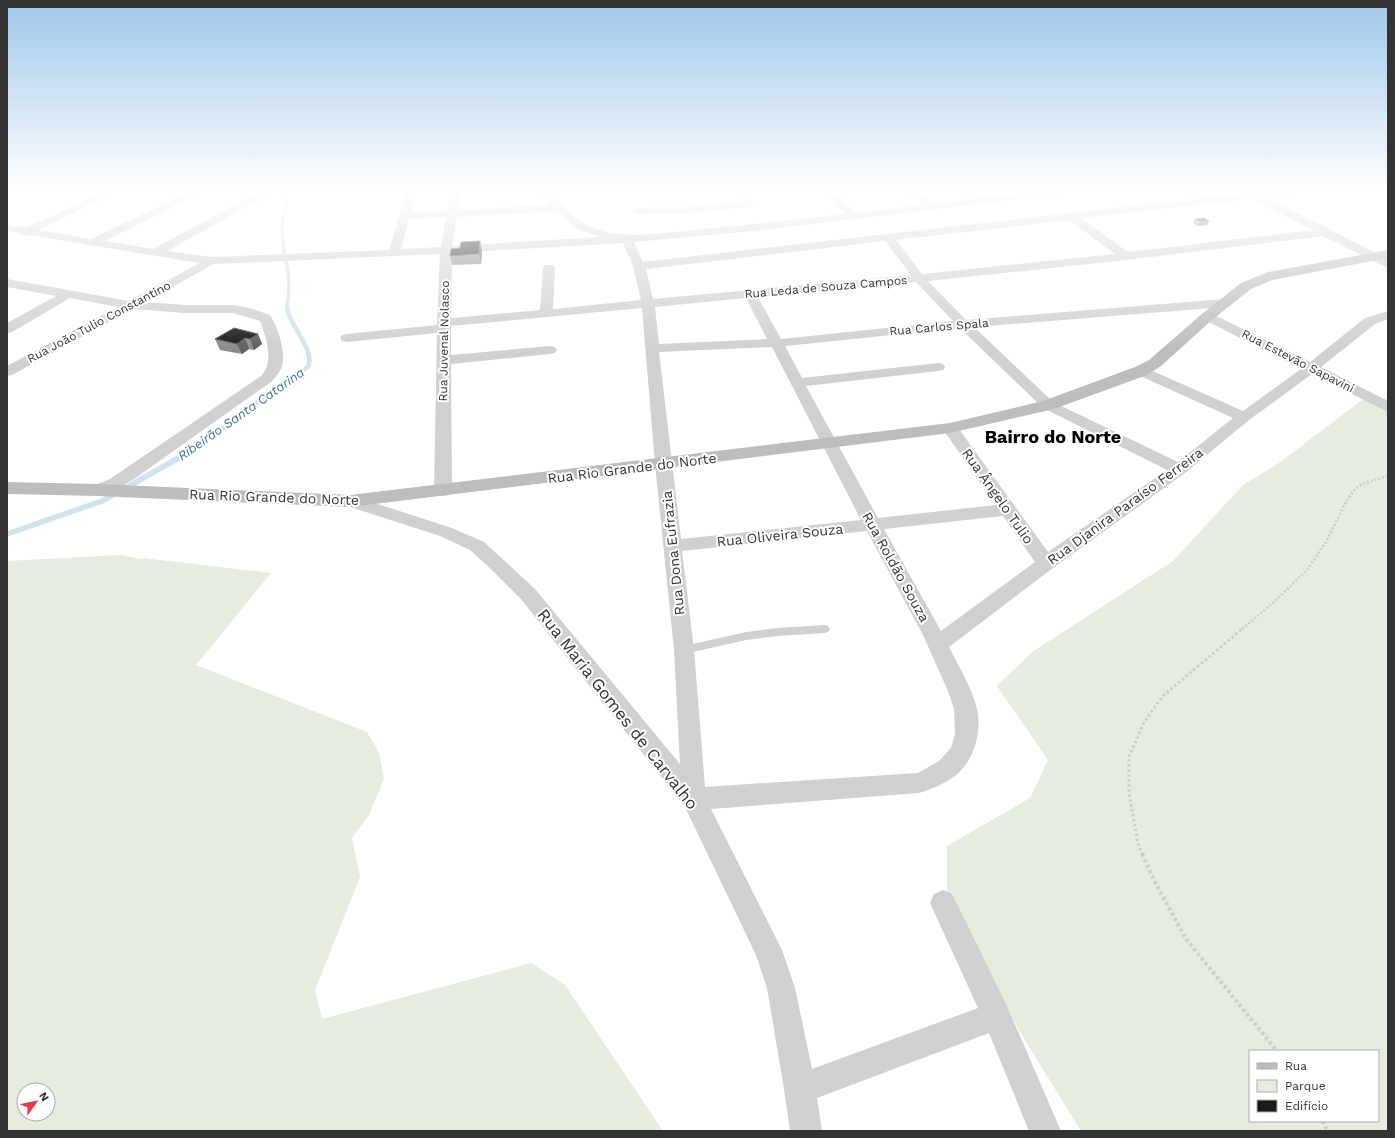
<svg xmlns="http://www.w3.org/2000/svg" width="1395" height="1138" viewBox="0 0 1395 1138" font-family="'Work Sans',sans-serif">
<rect width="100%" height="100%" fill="#fff"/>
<g fill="#e6ecdf" fill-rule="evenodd">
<path d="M1370 394 1388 405V1131H1081L1020 1032 947 896V846L1030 798 1048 760 997 686 1032 652 1173 561 1243 485 1279 463ZM1250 1051H1378V1121H1250Z"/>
<path d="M121 555 139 559 143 558 271 573 196 665 367 732 379 753 384 779 369 815 352 838 360 877 315 990 322 1019 531 963 565 985 663 1131H7V561ZM24 1090H48V1114H24Z"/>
</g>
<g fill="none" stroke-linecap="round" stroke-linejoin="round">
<path stroke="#cfe2ee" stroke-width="3.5" d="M281 191C291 201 283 214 282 226 281 247 289 267 289 287 289 293 288 300 287 306"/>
<path stroke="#cfe2ee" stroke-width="4.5" d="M195 449 267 395 308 367C316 348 287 325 287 305"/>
<g stroke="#cfe2ee" stroke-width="5.5">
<polyline points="124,489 196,448"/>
<polyline points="7,534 102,501 116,493"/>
</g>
<polyline stroke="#cdcdcd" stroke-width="2.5" stroke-dasharray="2 2" stroke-linecap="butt" points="1242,629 1274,602 1307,570 1326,542 1347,500 1354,490 1362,484 1388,476"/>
<polyline stroke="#cdcdcd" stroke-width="3" stroke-dasharray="2.5 2.5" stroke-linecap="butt" points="1143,855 1138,844 1129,792 1129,757 1144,722 1163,696 1243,628"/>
<g stroke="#cdcdcd" stroke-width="4" stroke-dasharray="3 3" stroke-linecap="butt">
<polyline points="1142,854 1156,884 1186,939 1277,1051"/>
<polyline points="1323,1121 1327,1131"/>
</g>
<polygon fill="#d0d0d0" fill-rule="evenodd" points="825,625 828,626 830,629 828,632 825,633 777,636 746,640 684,654 681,653 679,650 681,647 684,646 746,632 777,628"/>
<g fill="#d0d0d0" fill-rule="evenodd">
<path d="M104 191H118L39 230 91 239 191 191H205L105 241 153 249 257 193H265L266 195 265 197 167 251 212 257 389 250 407 191H417L411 212 447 211 451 191H461L458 210 551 205 538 191H549C564 204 574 221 593 228 625 240 660 233 693 230 744 225 794 220 845 214L822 191H833L856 213 921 205 905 191H917L932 203 1036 191H1069L1064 194 753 231 634 242 643 262 1252 192 1299 191 1294 194 1265 197 1388 259V268L1323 236 1126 260 928 281 966 320 1224 299 1229 300 1230 303 1229 306 1224 307 974 327 1053 402 1178 462 1233 418 1136 374 1134 371 1136 368 1141 367 1146 368 1243 411 1301 369 1203 319 1201 316 1203 313 1208 312 1310 362 1365 318 1388 311V319L1375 324 1321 367 1388 401V412L1312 374 1249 420 1185 473 1053 568 949 647C959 667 972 688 977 709 982 732 974 761 955 776 944 784 932 789 919 793L711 809 782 950 795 988 812 1069 978 1008 930 903 934 894 943 890 952 894 1007 1006 1061 1131H1029L989 1033 817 1098 822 1131H790L784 1089 767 988 756 955 685 807 521 599 493 571 470 550 440 536 344 505 341 501 344 497 350 495 356 497 452 528 484 542 535 589 680 764 674 650 655 464 642 308 451 326V355L550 346 555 347 557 350 555 353 550 354 451 364 452 491 449 495 443 496 437 495 434 491 437 333 347 342 342 341 340 338 342 335 347 334 437 325 440 254 214 264 145 302 185 305H233L250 308 270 315C278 327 286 352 282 366 280 372 275 378 271 382L134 479C122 486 106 498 92 494L89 490 92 486 110 479 261 376C275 362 266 337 260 321L233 313H185L133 309 12 375 7 376V366L118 307 70 298 12 332 7 333V323L56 296 7 287V279L129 301 200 263 29 235 24 236 19 233 7 231V225L26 228ZM1252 199 1313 230 1128 252 1081 218ZM557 211 577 229 600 237 452 246 457 217ZM446 217 441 247 401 249 409 219ZM1069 220 1115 254 922 274 896 240ZM885 241 911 275 653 299 646 269ZM623 243 633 266 641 300 553 309 555 268 553 265H545L543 268 540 310 451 318 452 253ZM916 282 953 321 781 339 758 297ZM746 298 767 339 659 344 655 307ZM960 328 1043 408 1167 470 1048 552 956 425 950 423 944 425 942 428 996 505 878 518 806 386 938 371 943 370 945 367 943 364 938 363 802 378 785 346ZM772 347 861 520 681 539 659 352ZM1003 516 1035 562 941 631 884 529ZM867 531 923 635 948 691 954 709 955 734 951 748 939 761 918 773 705 787 694 650 682 551Z"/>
<polygon points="736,191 746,191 753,202 751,207 688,213 636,214 631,211 636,208 688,207 743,202"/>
</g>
<polygon fill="#bdbdbd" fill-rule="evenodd" points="1388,250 1388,258 1272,280 1251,289 1213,319 1161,366 1147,375 1054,409 950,433 350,507 98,496 7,494 7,482 98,484 350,495 950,423 1043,401 1135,367 1149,360 1203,313 1241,283 1268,272"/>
</g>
<g fill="#8c8c8c">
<polygon points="1195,219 1207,225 1198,226 1193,223"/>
<polygon points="482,250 481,264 452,265 450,256"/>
<polygon points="258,334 262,344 254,350 249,349 242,354 220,350 215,339"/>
</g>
<g fill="#5f5f5f">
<polygon points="1209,221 1207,225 1198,226 1200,222"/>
<polygon points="480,241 482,250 481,264 479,254"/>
<polygon points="258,334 262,344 254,350 250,339"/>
<polygon points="245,338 249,349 242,354 237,344"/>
</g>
<g fill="#1a1a1a" stroke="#5f5f5f">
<polygon points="1204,218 1209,221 1200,222 1195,219"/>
<polygon points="480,241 479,254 450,256 451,249 460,248 461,242"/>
<polygon points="234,328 258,334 250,339 245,338 237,344 215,339"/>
</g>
<linearGradient id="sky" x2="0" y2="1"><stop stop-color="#9ec6ea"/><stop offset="0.54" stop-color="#fff"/><stop offset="1" stop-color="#fff" stop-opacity="0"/></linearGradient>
<rect width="1395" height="351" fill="url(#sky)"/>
<g text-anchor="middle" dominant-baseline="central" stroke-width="4" stroke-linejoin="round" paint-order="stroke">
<g font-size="12" fill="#333" stroke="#fff">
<text transform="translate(826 287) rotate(-5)">Rua Leda de Souza Campos</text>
<text transform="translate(99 322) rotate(-28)">Rua João Tulio Constantino</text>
<text transform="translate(939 327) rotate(-5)">Rua Carlos Spala</text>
<text transform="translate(444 341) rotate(-89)">Rua Juvenal Nolasco</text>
<text transform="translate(1298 361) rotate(27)">Rua Estevão Sapavini</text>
</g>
<g font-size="13" font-style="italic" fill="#3f7597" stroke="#fff">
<text transform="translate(241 414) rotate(-35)">Ribeirão Santa Catarina</text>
</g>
<g font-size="14" fill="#333" stroke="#fff">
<text transform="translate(632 468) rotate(-7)">Rua Rio Grande do Norte</text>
<text transform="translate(998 496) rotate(55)">Rua Ângelo Tulio</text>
<text transform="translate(274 497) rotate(2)">Rua Rio Grande do Norte</text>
<text transform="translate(1125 506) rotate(-36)">Rua Djanira Paraíso Ferreira</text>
<text transform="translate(780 535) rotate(-6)">Rua Oliveira Souza</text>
<text transform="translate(673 553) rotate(-96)">Rua Dona Eufrazia</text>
<text transform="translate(896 567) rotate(61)">Rua Roldão Souza</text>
</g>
<g font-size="17" fill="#333" stroke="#fff">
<text transform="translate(618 709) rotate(52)">Rua Maria Gomes de Carvalho</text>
</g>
<g font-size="18" font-weight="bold" fill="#000" stroke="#fff">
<text x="1053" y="436">Bairro do Norte</text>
</g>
</g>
<rect width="1395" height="1138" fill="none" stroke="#333333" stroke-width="16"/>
<rect x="1249" y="1050" width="130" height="72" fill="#ffffff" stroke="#adadad"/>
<rect x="1257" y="1063" width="20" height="6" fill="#bdbdbd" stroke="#adadad"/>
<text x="1285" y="1070" font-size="12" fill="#333333">Rua</text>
<rect x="1257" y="1080" width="20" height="12" fill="#e6ecdf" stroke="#adadad"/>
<text x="1285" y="1090" font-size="12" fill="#333333">Parque</text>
<rect x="1257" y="1100" width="20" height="12" fill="#1a1a1a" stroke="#adadad"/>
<text x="1285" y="1110" font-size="12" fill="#333333">Edifício</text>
<g transform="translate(36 1102) rotate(57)"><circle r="19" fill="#ffffff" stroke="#adadad"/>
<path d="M0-3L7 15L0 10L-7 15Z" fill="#e63946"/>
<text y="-6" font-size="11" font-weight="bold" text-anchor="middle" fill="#333333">N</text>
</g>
</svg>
